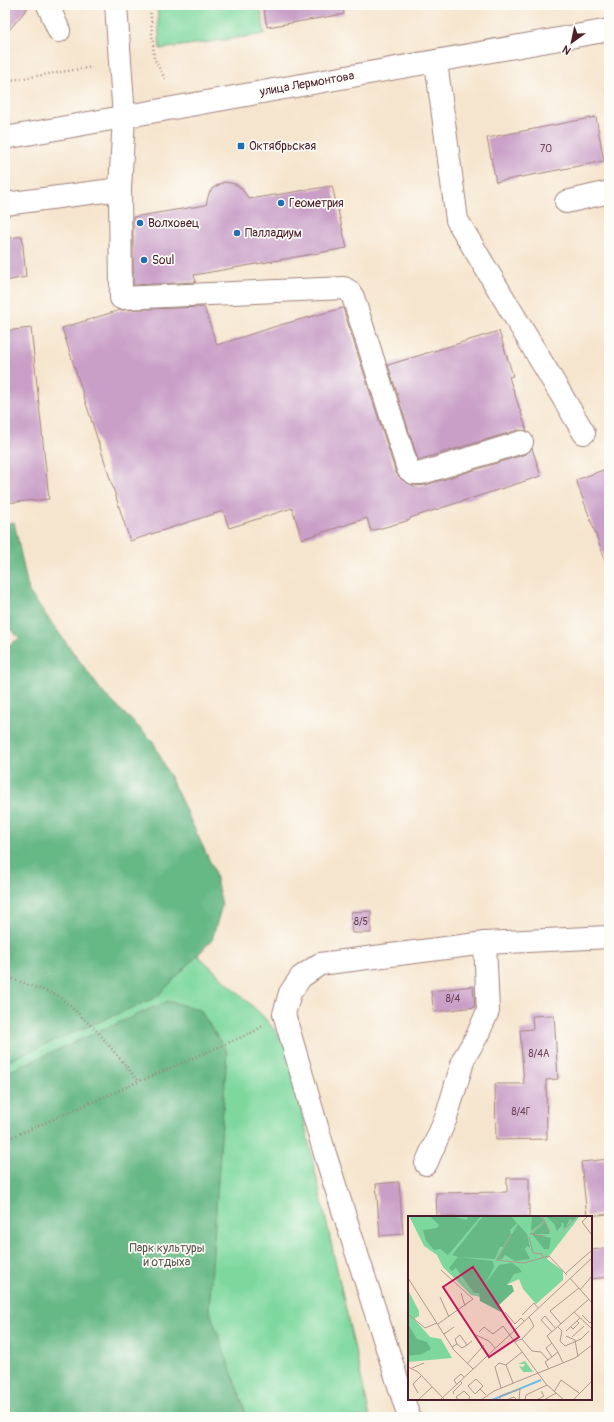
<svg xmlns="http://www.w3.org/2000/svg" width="614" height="1422" viewBox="0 0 614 1422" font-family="Pangolin,sans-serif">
<rect width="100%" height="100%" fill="#fdfcf7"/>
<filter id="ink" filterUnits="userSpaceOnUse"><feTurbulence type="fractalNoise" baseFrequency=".025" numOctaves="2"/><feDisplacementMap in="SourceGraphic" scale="8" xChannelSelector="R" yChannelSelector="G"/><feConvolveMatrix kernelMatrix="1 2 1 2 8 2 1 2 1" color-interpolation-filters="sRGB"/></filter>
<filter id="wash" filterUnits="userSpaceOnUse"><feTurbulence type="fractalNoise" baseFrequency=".012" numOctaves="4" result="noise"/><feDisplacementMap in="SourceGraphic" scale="16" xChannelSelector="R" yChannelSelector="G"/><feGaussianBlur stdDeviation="0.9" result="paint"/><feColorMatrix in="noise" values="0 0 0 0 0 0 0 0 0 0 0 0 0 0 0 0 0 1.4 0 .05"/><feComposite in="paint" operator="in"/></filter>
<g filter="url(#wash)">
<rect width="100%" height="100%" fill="#f6e5ce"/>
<g fill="#7ed89e" stroke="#647c64">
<polygon points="157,5 260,5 265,34 160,49"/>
<polygon points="5,915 161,921 262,1015 287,1045 370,1417 5,1417"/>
</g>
<g fill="#66b885" stroke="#586c58">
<polygon points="14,522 29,592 103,693 153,741 214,870 222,905 212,940 157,997 5,1062 5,648 20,638 5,625 5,524"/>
<polygon points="168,1001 200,1010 227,1052 209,1309 245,1410 244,1417 5,1417 5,1073"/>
</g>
<g id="blocks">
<g fill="#c99fc7">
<polygon points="5,5 30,5 5,35"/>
<polygon points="263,5 343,5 344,14 267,27"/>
<polygon points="596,117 604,161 496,182 487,138"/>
<polygon points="224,182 235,184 241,188 249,199 332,186 347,248 194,275 196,282 133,285 133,217 206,205 209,193 213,188"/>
<polygon points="22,236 26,277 5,281 5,239"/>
<polygon points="204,307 217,345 280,325 343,308 396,473 401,479 407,483 414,486 426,485 526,454 532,448 541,476 410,518 410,520 371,531 367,518 302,539 292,508 229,528 223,511 130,541 62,328 120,310"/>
<polygon points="31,328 49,499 5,503 5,331"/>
<polygon points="499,331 513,376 509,377 527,431 518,430 418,460 388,365"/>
<polygon points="609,468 609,565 607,565 576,480"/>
<polygon points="371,911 371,933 352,933 351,912"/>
<polygon points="473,986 475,1007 434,1012 431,991"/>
<polygon points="554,1015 558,1079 546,1080 547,1139 496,1140 495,1084 524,1084 520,1030 533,1029 532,1016"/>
<polygon points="609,1159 609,1214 587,1216 581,1162"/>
<polygon points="507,1178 529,1178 529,1217 437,1217 436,1193 507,1192"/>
<polygon points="399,1182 403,1234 380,1236 376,1184"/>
<polygon points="609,1248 609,1277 591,1279 591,1250"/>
</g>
</g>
</g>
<g filter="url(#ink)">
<use href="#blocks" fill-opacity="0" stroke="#a0827c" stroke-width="1"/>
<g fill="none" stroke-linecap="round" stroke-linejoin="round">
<defs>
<g id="minor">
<polyline points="48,5 59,31"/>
<polyline points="116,5 124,117 120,189 121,298 344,288 349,291 353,297 408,469 414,473 422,473 522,442"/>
<polyline points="436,62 457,220 584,433"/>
<polyline points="566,202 609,192"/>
<polyline points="5,204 120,189"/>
<polyline points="426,1164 446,1118 464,1058 477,1036 488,1011 485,943"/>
<polyline points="409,1417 325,1154 284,1014 290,993 301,977 320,964 485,943 609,937"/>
</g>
<polyline id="major" points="5,138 609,30"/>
</defs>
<use href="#minor" stroke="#a0827c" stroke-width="24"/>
<use href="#major" stroke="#a0827c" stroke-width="24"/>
<g stroke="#a0827c" stroke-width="2.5" stroke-dasharray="1 3" stroke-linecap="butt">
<polyline points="150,5 154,58 165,79"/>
<polyline points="5,81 92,67"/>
<polyline points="5,976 59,996 98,1032 139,1082"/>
<polyline points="5,1140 253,1032 264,1025"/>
</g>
<use href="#minor" stroke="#fff" stroke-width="22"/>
<use href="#major" stroke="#fff" stroke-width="22"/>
</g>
</g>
<g fill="#1f6fb2" stroke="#fdfcf7" stroke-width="1.5">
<rect x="237" y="142" width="8" height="8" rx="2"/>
<circle cx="281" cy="203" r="4"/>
<circle cx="140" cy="223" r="4"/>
<circle cx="237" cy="233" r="4"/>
<circle cx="144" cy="260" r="4"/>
</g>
<g text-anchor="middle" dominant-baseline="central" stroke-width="3.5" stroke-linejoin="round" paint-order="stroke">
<g font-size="10" fill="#6a3f52">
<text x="546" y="149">70</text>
<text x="361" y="922">8/5</text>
<text x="453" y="999">8/4</text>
<text x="539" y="1054">8/4А</text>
<text x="521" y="1112">8/4Г</text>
</g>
<g font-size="12" fill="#4a1f2b" stroke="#fdfcf7">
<text transform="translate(307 84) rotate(-10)">улица Лермонтова</text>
</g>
<g font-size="12" fill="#4a1f2b" stroke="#fdfcf7" text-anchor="start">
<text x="249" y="146">Октябрьская</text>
<text x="289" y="203">Геометрия</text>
<text x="148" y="223">Волховец</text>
<text x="245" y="233">Палладиум</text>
<text x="152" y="260">Soul</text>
</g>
<g font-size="12" fill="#5a564e" stroke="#fdfcf7">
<text x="167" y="1248">Парк культуры<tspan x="167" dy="14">и отдыха</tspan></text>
</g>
</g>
<g transform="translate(408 1216)">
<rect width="184" height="184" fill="#f6e5ce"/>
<path d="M1 0H172L139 43 155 55V64L128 88 115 73 111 63 73 81 63 79 35 51 29 39 16 30ZM0 74 11 95V100L6 103 22 121 33 123 44 142 0 146ZM117 145 125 156H115L111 150 115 151 117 148H110Z" fill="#7ed89e"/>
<path d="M22 0H43L59 4 60 0H73L40 39 32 33 26 34 18 25 15 14 29 12 31 9ZM75 0H103L109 7 102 14 103 18 95 31H92L87 43 50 41 85 45 86 51 77 68 91 49 104 47 111 52 114 56 106 58 99 69H104L106 75 90 90 93 91V96L72 85 71 77H66L48 52 44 55 41 52 50 41 44 39ZM124 0H132L136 5 123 15ZM138 0 157 1 169 0 165 5 162 3 158 11 155 12 156 8 153 6 154 9 149 15 146 8ZM137 6 142 18H124ZM110 8 119 18 122 32 119 30 117 33 122 43 107 45 97 39 94 43 89 44ZM124 18 143 22 141 33H136ZM0 108 9 123 19 126 23 133 14 138 0 140Z" fill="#66b885"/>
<path fill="none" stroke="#6fbce8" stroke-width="2" d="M84 184 133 164"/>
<path fill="none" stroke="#b1968d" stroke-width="1" d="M134 0 142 16M180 0 174 6 184 19M156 14 169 0M104 18 88 44 116 47 141 40 159 59M122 18 137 5M122 18 137 20M121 21 125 37 134 38 135 41M158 57 184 34M0 62 46 134 65 153M162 62 184 87M172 74 184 60M53 77 57 90M32 81 41 101M97 96 107 108 113 102 116 105M166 96 184 113M0 98 17 112 29 107M114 99 126 87 130 92M174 99 182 107 184 105M30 108 65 83 33 54M153 108 142 95 171 72M150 111 154 115 152 125 157 130 173 123 181 115M163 111 165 113 171 107 169 105M158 115 172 102M71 116 76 111 85 118 95 110 138 168 156 184M144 116 133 104 137 100 148 113M36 118 46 111M68 119 81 125 87 132M158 120 167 124 170 141M164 121 176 110M114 123 124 135 133 136 140 144 137 146 141 153M106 126 114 123 126 110 121 101M144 127 138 132 144 141M49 128 54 132 59 129M44 131 49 128 47 123 52 119 59 129 64 125M150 136 139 120 181 83M140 144 150 136 155 147M59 148 76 129M98 149 114 136M0 151 10 156 36 183M4 152 16 147M49 169 46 164 53 158 56 161M93 172 87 151 91 147 98 149 105 167M72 173 67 178 60 170 68 163 75 170 72 173 78 179M146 176 153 164 171 177M10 177 5 168 13 160M46 178 45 176 54 167 52 165M10 184 24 171M32 184 184 42M50 184 48 181 56 175 62 181 60 184M73 184 86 175 167 142 184 129M92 184V180L112 173 111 184M98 184 106 181 109 184M117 184 118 179 139 169M129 184 136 180 133 175M136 184 148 177M165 184 184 165"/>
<path fill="#c2185b" fill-opacity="0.15" stroke="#c2185b" stroke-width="2" d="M65 51 111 121 81 141 35 71Z"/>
<rect width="184" height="184" fill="none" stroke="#4a1f2b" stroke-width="2"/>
</g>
<rect width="614" height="1422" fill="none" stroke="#fdfcf7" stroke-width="20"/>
<g transform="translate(572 42) rotate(213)" stroke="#fdfcf7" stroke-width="3" paint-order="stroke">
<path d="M0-3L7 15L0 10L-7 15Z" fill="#4a1f2b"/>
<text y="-6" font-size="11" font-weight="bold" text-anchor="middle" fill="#4a1f2b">N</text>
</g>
</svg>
